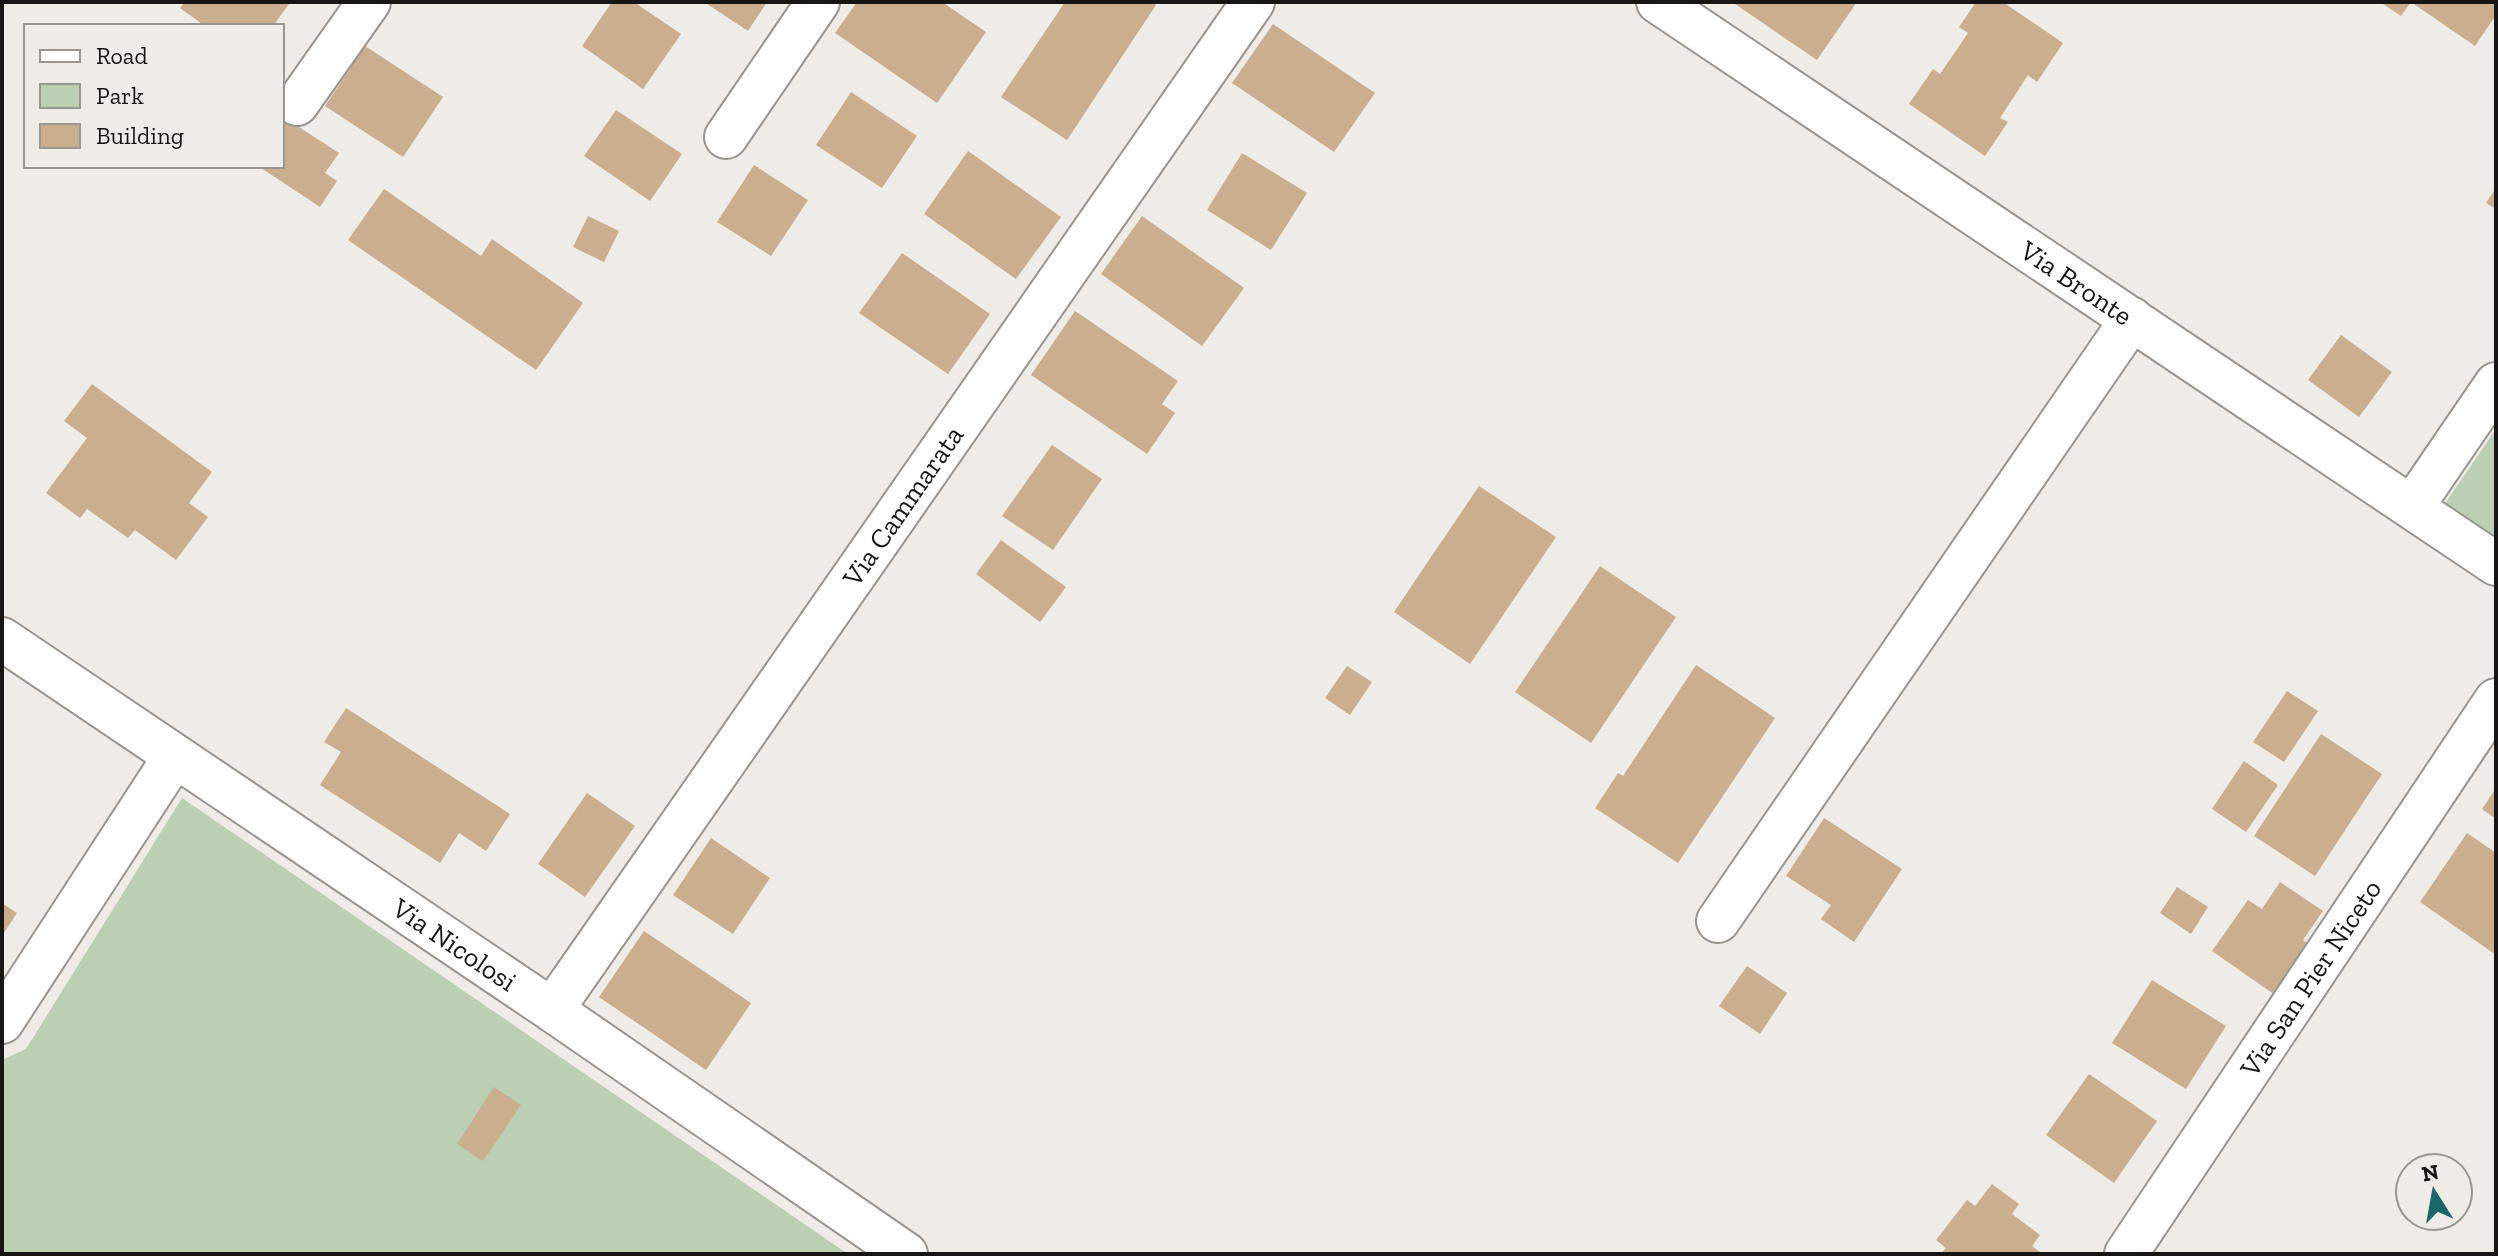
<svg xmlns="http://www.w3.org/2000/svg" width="2498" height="1256" viewBox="0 0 2498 1256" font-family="'Zilla Slab',serif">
<rect width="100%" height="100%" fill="#efebe6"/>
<g fill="#bbcfb3">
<polygon points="2496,429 2496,541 2442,508"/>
<polygon points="182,798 848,1254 2,1254 2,1060 26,1049"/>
</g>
<g fill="#cbae8e">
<polygon points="185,2 286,2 289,4 273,26 205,26 180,8"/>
<polygon points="612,2 634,2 681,34 643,89 582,46"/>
<polygon points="704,2 767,2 748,31"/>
<polygon points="857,2 942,2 986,32 937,103 835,33"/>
<polygon points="1065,2 1151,2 1156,5 1067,140 1001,97"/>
<polygon points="1732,2 1857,2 1817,60"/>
<polygon points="1976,2 2003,2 2063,43 2037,82 2028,75 2000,118 2008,122 1985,156 1909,104 1933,69 1940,74 1968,33 1959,27"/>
<polygon points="2380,2 2496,2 2496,15 2475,46 2411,2 2401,16"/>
<polygon points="1273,24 1375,93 1334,152 1232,83"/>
<polygon points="365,46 443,97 403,157 325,106"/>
<polygon points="851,92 917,136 882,188 816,145"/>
<polygon points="616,110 682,154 650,201 584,156"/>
<polygon points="282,116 339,153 325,173 337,181 320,207 258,166 282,166"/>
<polygon points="968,151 1061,217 1016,279 924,214"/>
<polygon points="1242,153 1307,193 1271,250 1207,210"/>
<polygon points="754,165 808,200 771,256 717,222"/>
<polygon points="2496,188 2496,209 2486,203"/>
<polygon points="384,189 481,256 492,239 583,303 536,370 348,240"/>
<polygon points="588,216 619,231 604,262 573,247"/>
<polygon points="1142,216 1244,288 1202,346 1101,274"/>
<polygon points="902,253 990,314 948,374 859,313"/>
<polygon points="1075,311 1178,381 1162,404 1175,413 1147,454 1031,375"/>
<polygon points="2341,335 2392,372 2359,417 2308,380"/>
<polygon points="92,384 212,472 189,503 208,517 176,560 135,530 128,538 87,509 80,518 46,493 87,438 64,421"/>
<polygon points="1052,445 1102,479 1053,550 1002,516"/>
<polygon points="1479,486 1556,537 1470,664 1394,612"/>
<polygon points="1001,540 1066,587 1040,622 976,574"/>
<polygon points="1600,566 1676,617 1591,743 1515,692"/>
<polygon points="1696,665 1775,718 1678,863 1595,808 1618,773 1623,776"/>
<polygon points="1347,666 1372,682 1350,715 1325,698"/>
<polygon points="2287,691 2318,711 2284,762 2253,742"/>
<polygon points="346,708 510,814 486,851 459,833 440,863 320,785 341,752 324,742"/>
<polygon points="2321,734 2382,774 2315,876 2254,836"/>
<polygon points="2244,761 2278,785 2246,832 2212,809"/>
<polygon points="2496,788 2496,819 2482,809"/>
<polygon points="587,793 635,826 585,897 538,864"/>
<polygon points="1824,818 1902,869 1854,942 1821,919 1831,905 1786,876"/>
<polygon points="2467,833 2496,853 2496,955 2420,902"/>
<polygon points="711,838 770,878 733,934 673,895"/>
<polygon points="2280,882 2323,911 2303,940 2310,945 2275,995 2212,951 2248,900 2262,909"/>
<polygon points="2177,887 2208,907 2191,934 2160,913"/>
<polygon points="2,903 17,913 2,936"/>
<polygon points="644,931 751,1003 706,1070 599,997"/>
<polygon points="1747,966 1787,993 1760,1034 1719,1006"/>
<polygon points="2152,980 2226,1026 2186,1089 2112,1043"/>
<polygon points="2089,1074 2157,1121 2114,1183 2046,1135"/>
<polygon points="494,1087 521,1105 483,1161 457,1144"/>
<polygon points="1992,1184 2019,1204 2012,1214 2040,1235 2032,1246 2040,1252 2039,1254 1941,1254 1946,1248 1936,1240 1967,1200 1975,1206"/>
</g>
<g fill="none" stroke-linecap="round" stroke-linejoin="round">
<defs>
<g id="minor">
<path id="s1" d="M1658 2 2496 564"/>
<polyline points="297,104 369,2"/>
<polyline points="726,137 818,2"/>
<polyline points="2412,507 2496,384"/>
<path id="s2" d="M2 639 552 1010 906 1254"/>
<polyline points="1718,921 2132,319"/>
<path id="s3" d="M552 1010 1253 2"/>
<polyline points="2,1022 175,756"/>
<path id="s4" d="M2126 1254 2496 700"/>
</g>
</defs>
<use href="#minor" stroke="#989490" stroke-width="46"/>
<use href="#minor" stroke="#fff" stroke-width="42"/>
</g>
<g text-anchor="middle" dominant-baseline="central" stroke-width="7" stroke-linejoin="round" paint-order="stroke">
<g font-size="28" fill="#171614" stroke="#efebe6">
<text stroke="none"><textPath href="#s1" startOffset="504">Via Bronte</textPath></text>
<text stroke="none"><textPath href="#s3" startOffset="614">Via Cammarata</textPath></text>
<text stroke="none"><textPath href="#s2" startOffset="546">Via Nicolosi</textPath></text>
<text stroke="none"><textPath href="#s4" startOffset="332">Via San Pier Niceto</textPath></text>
</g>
</g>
<rect width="2498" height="1256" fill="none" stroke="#171614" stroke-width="8"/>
<rect x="24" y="24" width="260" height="144" fill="#efebe6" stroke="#999692" stroke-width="2"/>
<rect x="40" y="50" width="40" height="12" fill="#ffffff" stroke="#999692" stroke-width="2"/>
<text x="96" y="64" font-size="24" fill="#171614">Road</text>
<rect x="40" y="84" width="40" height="24" fill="#bbcfb3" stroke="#999692" stroke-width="2"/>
<text x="96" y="104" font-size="24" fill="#171614">Park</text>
<rect x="40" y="124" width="40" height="24" fill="#cbae8e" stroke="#999692" stroke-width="2"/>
<text x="96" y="144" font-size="24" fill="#171614">Building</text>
<g transform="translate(2434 1192) rotate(349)"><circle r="38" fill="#efebe6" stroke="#999692" stroke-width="2"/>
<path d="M0-6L14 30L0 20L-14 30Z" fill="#19676b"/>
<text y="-12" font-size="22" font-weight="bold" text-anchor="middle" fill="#171614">N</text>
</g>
</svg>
